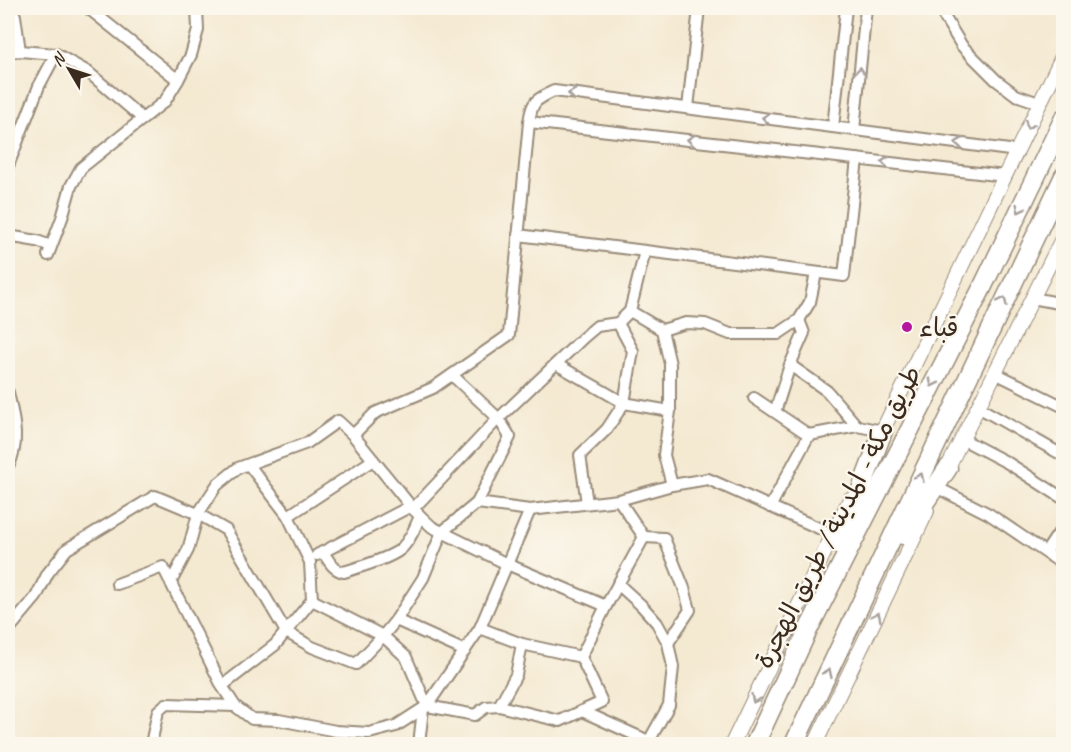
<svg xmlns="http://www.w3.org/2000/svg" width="1071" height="752" viewBox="0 0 1071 752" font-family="Caveat,'Playpen Sans Arabic',sans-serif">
<rect width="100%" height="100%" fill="#fbf7ec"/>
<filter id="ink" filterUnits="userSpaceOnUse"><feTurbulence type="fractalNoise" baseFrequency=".0167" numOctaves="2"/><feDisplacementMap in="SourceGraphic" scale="12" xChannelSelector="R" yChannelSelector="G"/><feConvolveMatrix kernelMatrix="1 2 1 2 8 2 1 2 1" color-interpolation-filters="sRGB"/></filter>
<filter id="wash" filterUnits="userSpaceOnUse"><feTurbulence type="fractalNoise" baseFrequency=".008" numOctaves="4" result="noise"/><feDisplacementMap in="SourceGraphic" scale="24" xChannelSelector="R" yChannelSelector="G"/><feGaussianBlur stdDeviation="1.35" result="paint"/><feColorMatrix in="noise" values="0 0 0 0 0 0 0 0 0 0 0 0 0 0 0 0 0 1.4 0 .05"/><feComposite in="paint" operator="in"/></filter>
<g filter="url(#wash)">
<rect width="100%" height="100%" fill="#f4e9d1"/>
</g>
<g filter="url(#ink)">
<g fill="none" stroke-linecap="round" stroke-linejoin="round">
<defs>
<g id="minor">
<polyline points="12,8 15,16 20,51"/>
<polyline points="88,8 178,80"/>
<polyline points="939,8 962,46 996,80 1016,95 1039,103"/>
<polyline points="8,52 20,51 56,54 88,72 143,119"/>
<polyline points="688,108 699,8"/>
<polyline points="529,122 1005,176"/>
<polyline points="833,127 846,8"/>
<polyline points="854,130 866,8"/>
<polyline points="8,166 39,86 56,54"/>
<polyline points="518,235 844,276 857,159"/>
<polyline points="8,236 37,241 51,246"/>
<polyline points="48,255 62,218 71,186 81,168 165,101 178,80 191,55 198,30 197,8"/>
<polyline points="1032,298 1064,304"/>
<polyline points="630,311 662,330 670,364 670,411 664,455 672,485"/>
<polyline points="662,330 686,323 705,324 730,334 778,334 799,320 810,302 816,273"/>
<polyline points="556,364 624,403 670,411"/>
<polyline points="790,365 827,391 857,426"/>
<polyline points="995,373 1064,407"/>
<path d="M8 392C13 417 21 443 8 466"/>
<polyline points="754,398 809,435 857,426 883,431"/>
<polyline points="978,407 1064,456"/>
<polyline points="775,412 790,365 804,333 799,320"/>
<path d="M353 435 375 413 433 388 509 335 529 122C532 101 535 100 554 91L1017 151"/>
<polyline points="962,439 1008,463 1064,499"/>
<polyline points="938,488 989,514 1064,565"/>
<polyline points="477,503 530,510 619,500 672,485 708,479 832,534"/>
<polyline points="587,503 580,455 607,429 624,403 633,351 618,323"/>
<polyline points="770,507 809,435"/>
<polyline points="413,509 495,422 584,337 597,326 618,323 630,311 645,251"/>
<polyline points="288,516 373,460"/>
<polyline points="644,537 664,538 684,588 690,610 668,643"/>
<path d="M323 552C329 561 333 570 344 572 359 567 389 559 401 549 410 540 415 528 420 516"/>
<polyline points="1046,552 1064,525"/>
<polyline points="317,555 411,506"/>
<polyline points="171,582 188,550 198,514 217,485 238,468 307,443 338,421 353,435 413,509 432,527 507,564 606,606"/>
<polyline points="117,584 163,567 222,686 235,706 252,719 279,720 336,731 369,733 396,726 427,706 480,628 530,510"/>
<polyline points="618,584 641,605 657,623 668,643 673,667 669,705 649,741"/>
<polyline points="312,600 383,636 406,657 427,706"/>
<polyline points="396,620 465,651"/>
<polyline points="8,628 10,628 36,597 48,573 67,549 155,496 198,514 226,530 286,632 312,647 356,664 383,636 396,620 423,578 442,532 477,503 510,437 499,419 452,375"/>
<polyline points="480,628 522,644 581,657 606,606 644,537 619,500"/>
<polyline points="222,686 275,645 312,600 310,562 288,516 249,465"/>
<polyline points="427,706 475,715 486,707 499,706 560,721 602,702 581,657"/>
<polyline points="499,706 516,675 522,644"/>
<polyline points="582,711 655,744"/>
<polyline points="151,744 158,711 166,704 235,706"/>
<polyline points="419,744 423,709"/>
</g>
<g id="secondary">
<polyline points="879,438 1064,53"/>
<polyline points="944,475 1064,235"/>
<polyline points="732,744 850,499"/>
<polyline points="815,744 927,511"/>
</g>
<g id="motorway">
<polyline points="903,535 948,468"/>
<polyline points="840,545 883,431"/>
<polyline points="755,744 809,628 983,286 1064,118"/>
<polyline points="794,744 1064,176"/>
</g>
</defs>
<use href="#minor" stroke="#988a78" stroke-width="14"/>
<use href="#secondary" stroke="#988a78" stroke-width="16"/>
<use href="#motorway" stroke="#988a78" stroke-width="21"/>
<use href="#minor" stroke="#fff" stroke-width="10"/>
<use href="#secondary" stroke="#fff" stroke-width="14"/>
<use href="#motorway" stroke="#fff" stroke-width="18"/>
</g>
<defs><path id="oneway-chevron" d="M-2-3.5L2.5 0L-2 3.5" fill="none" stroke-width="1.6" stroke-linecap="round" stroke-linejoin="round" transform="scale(1.5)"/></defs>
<g stroke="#a79f9a">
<use href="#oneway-chevron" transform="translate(860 71) rotate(-84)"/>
<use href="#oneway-chevron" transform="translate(572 94) rotate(-173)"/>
<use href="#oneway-chevron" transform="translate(766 118) rotate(-173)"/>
<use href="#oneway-chevron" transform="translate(1029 125) rotate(115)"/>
<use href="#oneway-chevron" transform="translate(691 140) rotate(-174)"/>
<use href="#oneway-chevron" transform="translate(959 143) rotate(-173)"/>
<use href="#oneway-chevron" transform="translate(885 162) rotate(-174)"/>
<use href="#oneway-chevron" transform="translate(1020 209) rotate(116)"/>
<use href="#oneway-chevron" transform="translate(1003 301) rotate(-65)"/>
<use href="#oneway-chevron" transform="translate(933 383) rotate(117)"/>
<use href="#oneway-chevron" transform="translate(920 477) rotate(-65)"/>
<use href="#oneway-chevron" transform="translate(877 616) rotate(-64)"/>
<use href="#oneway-chevron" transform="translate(828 673) rotate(-65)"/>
<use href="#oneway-chevron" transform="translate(755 699) rotate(115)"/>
</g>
</g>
<circle fill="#b5179e" stroke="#fbf7ec" stroke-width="2" cx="907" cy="327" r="6"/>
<g text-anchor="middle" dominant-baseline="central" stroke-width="4.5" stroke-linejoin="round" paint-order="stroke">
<g font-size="26" fill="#3b2a1e" stroke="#fbf7ec" text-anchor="start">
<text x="919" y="327">قباء</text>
</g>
<g font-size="26" fill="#3b2a1e" stroke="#fbf7ec">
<text transform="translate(838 517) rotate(-63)">طريق مكة - المدينة / طريق الهجرة</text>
</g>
</g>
<rect width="1071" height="752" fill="none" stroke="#fbf7ec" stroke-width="30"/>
<g transform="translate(69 69) rotate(309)" stroke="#fbf7ec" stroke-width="4.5" paint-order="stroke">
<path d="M0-4.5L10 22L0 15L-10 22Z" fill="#3b2a1e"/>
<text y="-9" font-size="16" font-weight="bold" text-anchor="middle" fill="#3b2a1e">N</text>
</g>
</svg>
